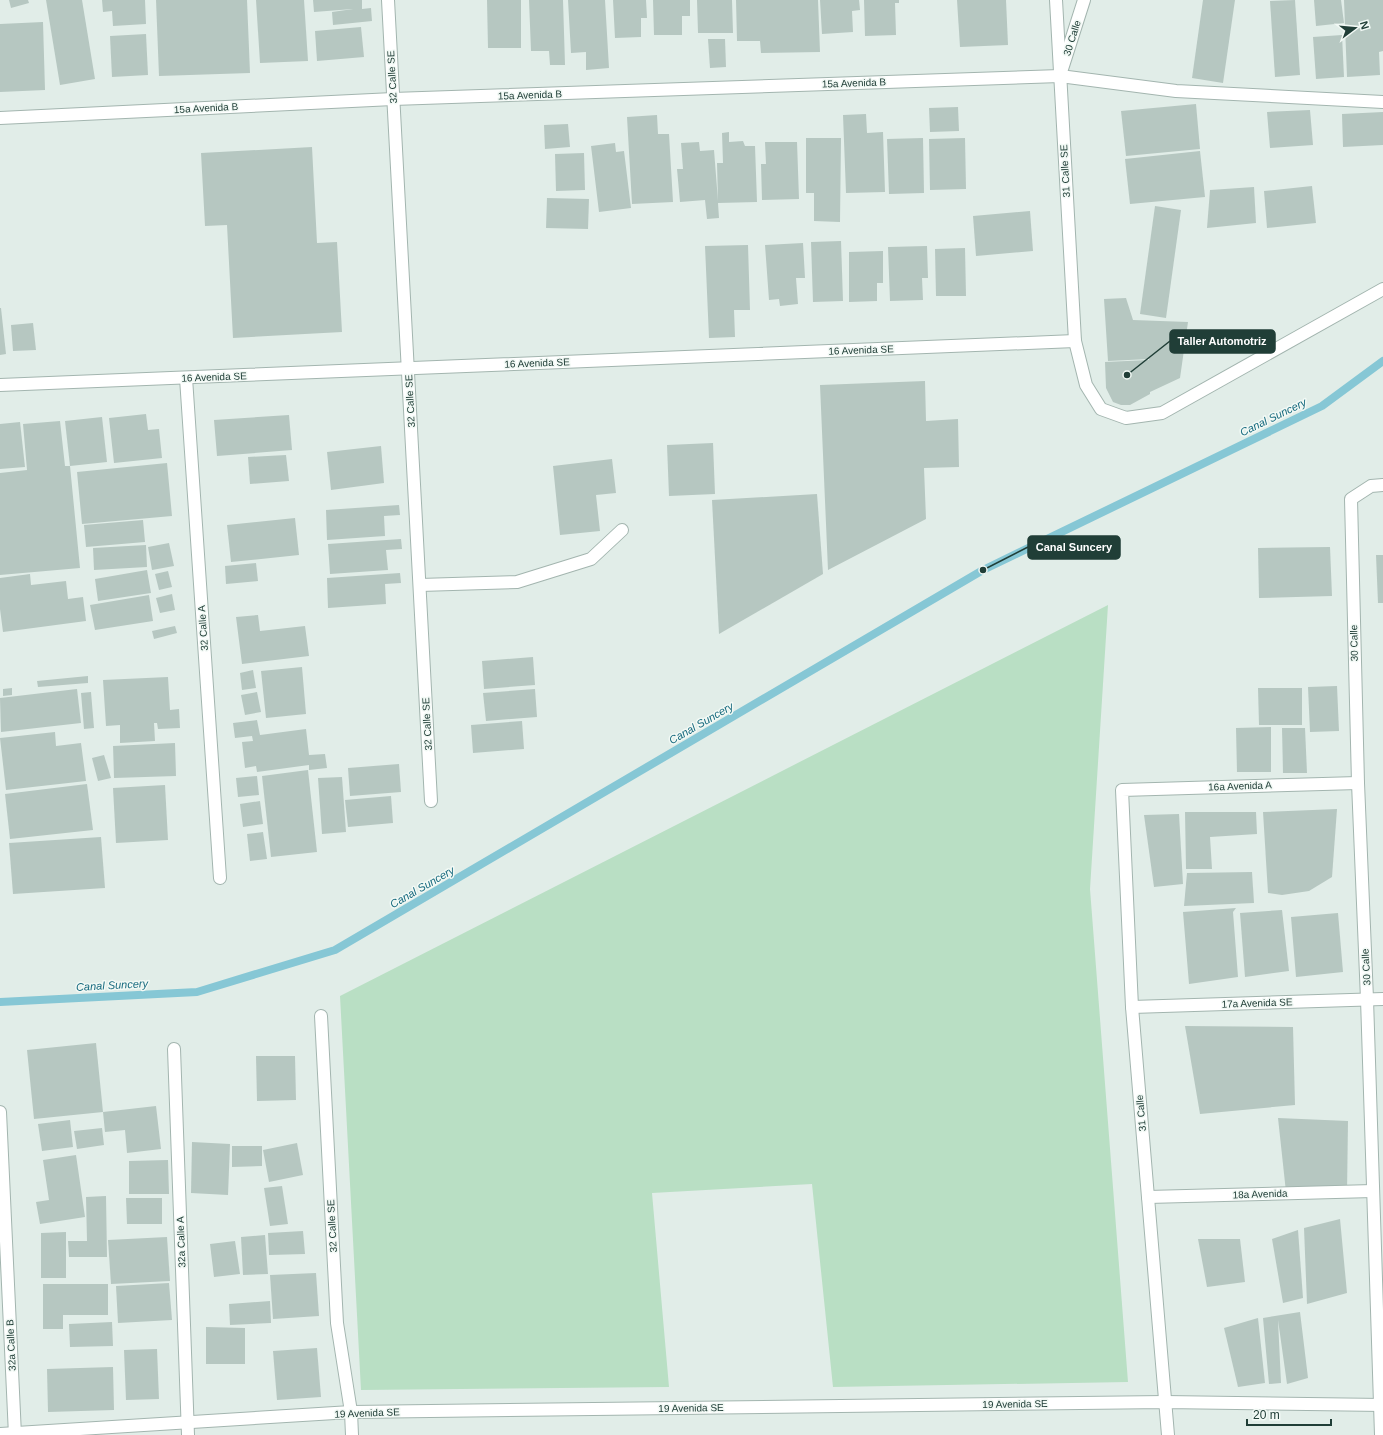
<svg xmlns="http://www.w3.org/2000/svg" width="1383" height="1435" viewBox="0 0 1383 1435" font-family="Arial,sans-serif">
<rect width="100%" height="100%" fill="#e1ede8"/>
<polygon fill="#b9dfc4" points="1108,605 1090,889 1128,1382 833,1387 812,1184 652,1193 669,1387 361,1390 340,996"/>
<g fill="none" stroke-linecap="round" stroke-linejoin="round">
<polyline stroke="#86c7d5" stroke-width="8" points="0,1002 197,992 335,950 983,570 1322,406 1383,361"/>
</g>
<g fill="#b6c7c1">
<polygon points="9,0 28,0 29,3 11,8"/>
<polygon points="46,0 82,0 95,79 60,85"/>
<polygon points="102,0 145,0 146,24 113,26 112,11 103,12"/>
<polygon points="156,0 247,0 250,73 159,76"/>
<polygon points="256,0 304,0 308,61 260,63"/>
<polygon points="313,0 362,0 362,9 371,8 372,21 333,25 332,12 353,9 314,12"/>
<polygon points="487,0 521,0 521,48 488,48"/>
<polygon points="529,0 563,0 565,65 550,65 549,51 531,51"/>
<polygon points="568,0 605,0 609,68 586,70 586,52 571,53"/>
<polygon points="613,0 646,0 647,18 641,18 641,37 615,38"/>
<polygon points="653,0 690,0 690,16 682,16 682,35 654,35"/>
<polygon points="697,0 732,0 733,33 698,33"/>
<polygon points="736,0 818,0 820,52 761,53 760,41 737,41"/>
<polygon points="820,0 859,0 860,10 852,11 853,32 822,34"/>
<polygon points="864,0 899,0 899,3 895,3 896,35 865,36"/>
<polygon points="957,0 1006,0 1008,45 960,47"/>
<polygon points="1203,0 1235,0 1223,83 1192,78"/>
<polygon points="1295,0 1300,75 1275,77 1270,1"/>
<polygon points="1314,0 1341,0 1344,23 1316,26"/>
<polygon points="1344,0 1383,0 1383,51 1379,52 1380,75 1347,77"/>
<polygon points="43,22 45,90 0,92 0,24"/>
<polygon points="361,27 364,57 317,61 315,31"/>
<polygon points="146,34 148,75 112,77 110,36"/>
<polygon points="1342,35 1344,77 1316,79 1313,37"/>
<polygon points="708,39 725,39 726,67 710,68"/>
<polygon points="1196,104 1200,149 1126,156 1121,111"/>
<polygon points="958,107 959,131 930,132 929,108"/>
<polygon points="1310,110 1313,145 1270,148 1267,112"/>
<polygon points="1383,112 1383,145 1343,147 1342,114"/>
<polygon points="866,114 867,133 883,132 885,192 846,193 843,115"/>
<polygon points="657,115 658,134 669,134 673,202 632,204 627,117"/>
<polygon points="568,124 570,147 545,149 544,125"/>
<polygon points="729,132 729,142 743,141 745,146 755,146 757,202 718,203 719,218 707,219 705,200 680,202 677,169 683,169 681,143 699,142 700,151 714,150 718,201 717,163 723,163 722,133"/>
<polygon points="806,138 841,138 840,222 814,221 814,193 806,193"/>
<polygon points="923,138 924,193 889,194 887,139"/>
<polygon points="965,138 966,189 930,190 929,139"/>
<polygon points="765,142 797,142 799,199 762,200 761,164 766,164"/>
<polygon points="615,143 616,152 624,151 631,208 599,212 591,146"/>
<polygon points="312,147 317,243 337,242 342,332 233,338 227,225 205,226 201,153"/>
<polygon points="1200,151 1205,197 1130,204 1125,159"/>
<polygon points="584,153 585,190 556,191 555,154"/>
<polygon points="1312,186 1316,223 1267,228 1264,191"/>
<polygon points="1254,187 1256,223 1207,228 1210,190"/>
<polygon points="547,198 589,199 588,229 546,228"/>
<polygon points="1155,206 1181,210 1166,318 1140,314"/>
<polygon points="1030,211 1033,251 976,256 973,216"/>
<polygon points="841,241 843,301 813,302 811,242"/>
<polygon points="803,243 805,278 796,278 798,304 780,306 779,299 769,300 765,245"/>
<polygon points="748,245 750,310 734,310 735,337 709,338 705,246"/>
<polygon points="927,246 928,278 922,278 923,300 890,301 888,247"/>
<polygon points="965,248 966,296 936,296 935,249"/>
<polygon points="883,251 883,283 877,283 877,301 849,302 849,252"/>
<polygon points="1126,298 1133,320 1188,322 1180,378 1150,392 1150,394 1130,405 1121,405 1113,402 1106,388 1105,362 1149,360 1149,359 1108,361 1104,299"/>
<polygon points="0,308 1,308 6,354 0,355"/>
<polygon points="33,323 36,350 13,351 11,325"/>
<polygon points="925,381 926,421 958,419 959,467 924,468 926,519 828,570 820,385"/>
<polygon points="146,414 148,430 159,429 162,458 114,463 109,418"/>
<polygon points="289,415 292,450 217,456 214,420"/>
<polygon points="102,417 107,462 70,466 65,421"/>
<polygon points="60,421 65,466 70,466 80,568 0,575 0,473 27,470 23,424"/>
<polygon points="20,422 25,467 0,469 0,424"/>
<polygon points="713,443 715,494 669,496 667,445"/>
<polygon points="381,446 384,483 331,490 327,452"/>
<polygon points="286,455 289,481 250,484 248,457"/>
<polygon points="612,459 616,493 596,495 600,531 560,535 553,466"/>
<polygon points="167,463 172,516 82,524 77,472"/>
<polygon points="817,494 823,574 719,634 712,500"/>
<polygon points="399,505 400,515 384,516 385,536 327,540 326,510"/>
<polygon points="295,518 299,555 231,562 227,525"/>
<polygon points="143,520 145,542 86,547 84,525"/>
<polygon points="401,539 402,549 386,550 388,570 330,574 328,544"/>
<polygon points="169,543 174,566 152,570 148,547"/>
<polygon points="146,545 147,567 94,570 93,548"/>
<polygon points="1330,547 1332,596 1259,598 1258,548"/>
<polygon points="1376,555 1383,555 1383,603 1378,603"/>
<polygon points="256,563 258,581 226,584 225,566"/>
<polygon points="147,570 151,593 98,601 95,579"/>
<polygon points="168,571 172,587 159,590 155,574"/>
<polygon points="400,573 401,583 385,584 386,604 328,608 327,578"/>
<polygon points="30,574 31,585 66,581 68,599 83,597 86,621 3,632 0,609 0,578"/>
<polygon points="172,594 175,610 160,613 156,598"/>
<polygon points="149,595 153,621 95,630 90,605"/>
<polygon points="258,615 260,631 305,626 309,656 242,664 236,617"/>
<polygon points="175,626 177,633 154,639 152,631"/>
<polygon points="533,657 535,685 484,689 482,661"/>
<polygon points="302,667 306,714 266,718 261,671"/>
<polygon points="253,670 256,688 242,690 240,673"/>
<polygon points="88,676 88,683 38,687 37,681"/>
<polygon points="168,677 170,710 179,709 180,728 158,729 157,723 154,723 155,741 120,743 120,725 106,726 103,680"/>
<polygon points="1337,686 1339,731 1310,732 1308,687"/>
<polygon points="12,688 12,695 3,696 3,689"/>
<polygon points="1258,688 1302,688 1302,725 1259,725"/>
<polygon points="77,689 81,723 1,732 0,698"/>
<polygon points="535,689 537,717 486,721 483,693"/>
<polygon points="91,692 94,728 84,729 81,693"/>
<polygon points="257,692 261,712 245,715 241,695"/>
<polygon points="257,720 260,735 306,729 309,755 325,754 327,768 309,770 309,765 257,772 256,766 245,768 242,742 253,741 252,736 235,738 233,723"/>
<polygon points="522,721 524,749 473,753 471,725"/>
<polygon points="1271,727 1271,772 1237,772 1236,728"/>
<polygon points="1282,728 1305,728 1307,773 1283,773"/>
<polygon points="55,732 56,746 81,743 86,781 6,790 0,738"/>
<polygon points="175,743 176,776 114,778 113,746"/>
<polygon points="104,755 111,778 98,781 92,758"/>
<polygon points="399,764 401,792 350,796 348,768"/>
<polygon points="308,770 317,852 271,857 262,776"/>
<polygon points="257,776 259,795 238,797 236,778"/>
<polygon points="342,777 346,832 322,834 318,778"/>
<polygon points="87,784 93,830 10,839 5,794"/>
<polygon points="165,785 168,840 116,843 113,788"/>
<polygon points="391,796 393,823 348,827 345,800"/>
<polygon points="260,801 263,824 243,827 240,804"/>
<polygon points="1337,809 1332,877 1309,891 1282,895 1268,893 1263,812"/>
<polygon points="1185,812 1256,812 1257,834 1210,837 1212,869 1186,869"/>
<polygon points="1179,814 1183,884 1154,887 1144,815"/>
<polygon points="263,832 267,859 250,861 247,834"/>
<polygon points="101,837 105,888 13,894 9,843"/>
<polygon points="1252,872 1254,903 1184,906 1187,873"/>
<polygon points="1236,908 1233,912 1238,977 1189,984 1183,912"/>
<polygon points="1282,910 1289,971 1245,977 1240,913"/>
<polygon points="1338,913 1343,972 1296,977 1291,917"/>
<polygon points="1185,1026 1293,1027 1295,1105 1200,1114"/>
<polygon points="96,1043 103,1112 34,1119 27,1050"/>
<polygon points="256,1056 295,1056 296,1100 257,1101"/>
<polygon points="156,1106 161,1149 127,1153 125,1130 105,1132 103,1112"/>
<polygon points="1278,1118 1348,1121 1347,1193 1286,1192"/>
<polygon points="70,1120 73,1147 42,1151 38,1124"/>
<polygon points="102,1128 104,1145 77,1149 74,1131"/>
<polygon points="192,1142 230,1144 228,1195 191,1193"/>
<polygon points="297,1143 303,1175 269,1182 263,1150"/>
<polygon points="232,1146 262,1146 262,1166 232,1167"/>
<polygon points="76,1155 85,1217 40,1224 36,1202 49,1200 43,1160"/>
<polygon points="168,1160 169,1194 129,1194 129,1161"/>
<polygon points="282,1186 288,1224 270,1226 264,1188"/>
<polygon points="106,1196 107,1257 69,1257 68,1241 87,1241 86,1197"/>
<polygon points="126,1198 162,1198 162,1224 127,1224"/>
<polygon points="1340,1219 1347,1293 1307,1304 1304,1228"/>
<polygon points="1298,1230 1303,1298 1283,1303 1272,1239"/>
<polygon points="303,1231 305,1254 269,1255 268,1233"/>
<polygon points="66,1232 66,1278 41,1278 41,1233"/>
<polygon points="265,1235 268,1274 243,1275 241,1237"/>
<polygon points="167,1237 170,1281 111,1284 108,1240"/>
<polygon points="1198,1239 1240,1239 1245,1282 1207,1287"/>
<polygon points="235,1241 240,1274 214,1277 210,1244"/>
<polygon points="316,1273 319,1316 273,1319 270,1275"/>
<polygon points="169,1283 172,1320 118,1323 116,1286"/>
<polygon points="43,1284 108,1284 108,1315 63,1315 63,1329 43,1329"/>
<polygon points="270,1301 271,1323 230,1325 229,1304"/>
<polygon points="1300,1312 1308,1378 1287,1384 1278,1320 1281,1383 1269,1384 1263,1318"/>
<polygon points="1258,1318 1265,1383 1238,1387 1224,1328"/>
<polygon points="112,1322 113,1346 70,1347 69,1324"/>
<polygon points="206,1327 245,1328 245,1364 206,1364"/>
<polygon points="317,1348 321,1397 277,1400 273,1351"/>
<polygon points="157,1349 159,1399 126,1400 124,1350"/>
<polygon points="113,1367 114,1410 48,1412 47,1369"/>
</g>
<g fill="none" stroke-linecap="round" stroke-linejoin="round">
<defs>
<g id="minor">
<polyline points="388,0 431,801"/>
<polyline points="1056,0 1075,341 1086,385 1101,409 1126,418 1162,413 1383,289"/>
<polyline points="1062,69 1084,0"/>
<polyline points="0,118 393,99 1060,76 1176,91 1383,102"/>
<polyline points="186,378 220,878"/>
<polyline points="0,385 1075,341"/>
<polyline points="420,585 517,582 591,559 622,530"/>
<polyline points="1132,1007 1383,999"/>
<polyline points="321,1016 337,1323 351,1412 352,1435"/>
<polyline points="174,1049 188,1435"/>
<polyline points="0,1112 15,1435"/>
<polyline points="1148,1197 1373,1191"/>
<polyline points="0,1434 351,1412 1165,1402 1383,1405"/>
<polyline points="1168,1435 1132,1007 1122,790 1358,783"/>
<polyline points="1381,1435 1367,999 1358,783 1351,499 1371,486 1383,485"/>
</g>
</defs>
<use href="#minor" stroke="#a3b5af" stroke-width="14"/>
<use href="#minor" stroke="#fff" stroke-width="12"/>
</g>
<g text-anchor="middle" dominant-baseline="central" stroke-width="3" stroke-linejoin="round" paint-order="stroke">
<g font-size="10" fill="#203e37" stroke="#f2f9f5">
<text transform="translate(1072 38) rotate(-72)">30 Calle</text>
<text transform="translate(392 77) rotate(-93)">32 Calle SE</text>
<text transform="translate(854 83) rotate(-2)">15a Avenida B</text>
<text transform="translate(530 95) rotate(-2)">15a Avenida B</text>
<text transform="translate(206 108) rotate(-3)">15a Avenida B</text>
<text transform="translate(1065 171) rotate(-93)">31 Calle SE</text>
<text transform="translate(861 350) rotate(-2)">16 Avenida SE</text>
<text transform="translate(537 363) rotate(-2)">16 Avenida SE</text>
<text transform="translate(214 377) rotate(-2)">16 Avenida SE</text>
<text transform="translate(410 401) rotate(-93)">32 Calle SE</text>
<text transform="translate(203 628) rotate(-94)">32 Calle A</text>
<text transform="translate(1354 643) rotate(-91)">30 Calle</text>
<text transform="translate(427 724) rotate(-93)">32 Calle SE</text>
<text transform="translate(1240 786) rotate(-2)">16a Avenida A</text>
<text transform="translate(1366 967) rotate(-93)">30 Calle</text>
<text transform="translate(1257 1003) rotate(-2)">17a Avenida SE</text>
<text transform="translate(1141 1113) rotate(-95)">31 Calle</text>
<text transform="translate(1260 1194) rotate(-2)">18a Avenida</text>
<text transform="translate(332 1226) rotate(-93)">32 Calle SE</text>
<text transform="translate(181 1242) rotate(-92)">32a Calle A</text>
<text transform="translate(11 1345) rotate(-93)">32a Calle B</text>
<text transform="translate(1015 1404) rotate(-1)">19 Avenida SE</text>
<text transform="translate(691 1408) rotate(-1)">19 Avenida SE</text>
<text transform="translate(367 1413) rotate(-2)">19 Avenida SE</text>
</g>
<g font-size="11" font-style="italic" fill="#176a7e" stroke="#f2f9f5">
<text transform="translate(1273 417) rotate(-26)">Canal Suncery</text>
<text transform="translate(701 723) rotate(-30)">Canal Suncery</text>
<text transform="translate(422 887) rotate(-30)">Canal Suncery</text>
<text transform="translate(112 985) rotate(-3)">Canal Suncery</text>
</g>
</g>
<path fill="none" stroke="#203e37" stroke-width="1.5" d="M1127 375L1170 341M983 570L1028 547"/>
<g fill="#203e37" stroke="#f2f9f5" stroke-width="1.5">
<circle cx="1127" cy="375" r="4"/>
<circle cx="983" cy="570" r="4"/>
</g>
<g fill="#203e37" stroke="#203e37" stroke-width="1.5">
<rect x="1170" y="330" width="105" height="23" rx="4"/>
<rect x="1028" y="536" width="92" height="23" rx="4"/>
</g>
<g font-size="11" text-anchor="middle" font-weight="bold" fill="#fff">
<text x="1222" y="345">Taller Automotriz</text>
<text x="1074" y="551">Canal Suncery</text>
</g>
<g transform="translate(1355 28) rotate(74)" stroke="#f2f9f5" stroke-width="3" paint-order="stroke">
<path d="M0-3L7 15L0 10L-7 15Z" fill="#203e37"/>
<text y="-6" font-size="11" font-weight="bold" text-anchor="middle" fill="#203e37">N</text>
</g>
<path d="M1247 1419v6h84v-6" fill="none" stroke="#203e37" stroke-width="2"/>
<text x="1253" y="1419" font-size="12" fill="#203e37" stroke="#f2f9f5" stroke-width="3" paint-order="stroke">20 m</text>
</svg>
